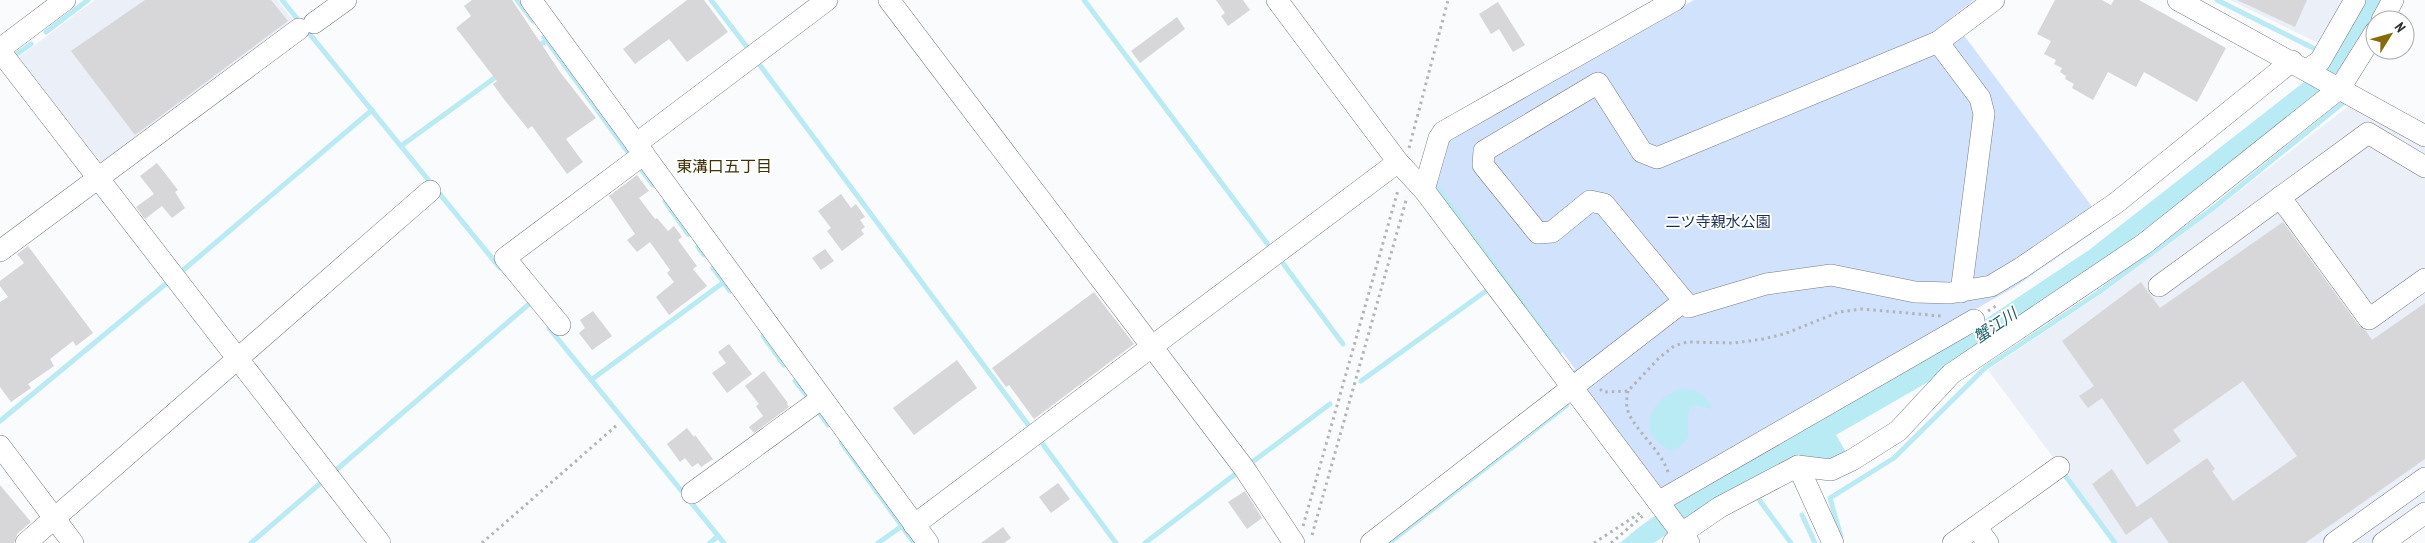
<svg xmlns="http://www.w3.org/2000/svg" width="2425" height="543" viewBox="0 0 2425 543" font-family="'PT Sans Narrow','Noto Sans JP',sans-serif">
<rect width="100%" height="100%" fill="#fafbfd"/>
<g fill="#eaeff8">
<polygon points="95,0 277,0 297,25 104,167 19,57"/>
<polygon points="2230,0 2344,0 2318,43"/>
<polygon points="2351,104 2425,146 2425,505 2372,543 2117,543 1988,370 2101,294 2214,211"/>
</g>
<polygon fill="#d1e2fd" points="1694,0 1974,0 1951,18 2105,224 2015,287 1832,389 1664,491 1657,490 1572,372 1575,369 1437,185 1450,139"/>
<g fill="#b8ebf3">
<polygon points="2360,0 2388,0 2341,75 2141,237 1954,367 1836,435 1850,459 1836,466 1794,459 1684,522 1654,543 1620,543 1638,528 1670,505 1939,350 2089,250 2322,68"/>
<path d="M1683 389C1698 390 1706 395 1712 409 1680 399 1689 416 1688 438L1677 449 1671 450C1634 434 1650 397 1683 389Z"/>
</g>
<g fill="none" stroke-linecap="round" stroke-linejoin="round">
<g stroke="#b8ebf3" stroke-width="5">
<polyline points="282,0 500,268"/>
<polyline points="517,0 533,21"/>
<polyline points="711,0 750,51"/>
<polyline points="1084,0 1272,250"/>
<polyline points="2217,0 2313,48"/>
<polyline points="46,32 88,0"/>
<polyline points="544,37 630,155"/>
<polyline points="537,47 547,40"/>
<polyline points="16,59 14,56 31,44"/>
<polyline points="756,60 1032,430"/>
<polyline points="401,146 500,74"/>
<polyline points="640,168 653,185"/>
<polyline points="1436,182 1435,185 1559,352"/>
<polyline points="665,201 688,234"/>
<polyline points="698,247 704,255"/>
<polyline points="1279,258 1343,344"/>
<polyline points="713,268 730,291"/>
<polyline points="181,272 372,110"/>
<polyline points="549,328 724,543"/>
<polyline points="763,336 784,365"/>
<polyline points="591,380 724,282"/>
<polyline points="795,381 808,397"/>
<polyline points="1361,381 1486,291"/>
<polyline points="818,411 828,425"/>
<polyline points="0,421 168,282"/>
<polyline points="1039,439 1116,543"/>
<polyline points="841,442 914,543"/>
<polyline points="1254,466 1251,463 1330,404"/>
<polyline points="335,471 529,304"/>
<polyline points="2061,476 2064,474 2115,543"/>
<polyline points="1760,501 1791,543"/>
<polyline points="1802,515 1815,543"/>
<polyline points="1841,537 1830,498 1894,458 1985,368 2099,292 2212,209 2344,102"/>
<polyline points="251,543 323,481"/>
<polyline points="710,543 718,536"/>
<polyline points="878,543 902,526"/>
<polyline points="1145,543 1238,472"/>
<polyline points="1389,543 1567,405"/>
</g>
</g>
<g fill="#d7d6d8">
<polygon points="145,0 271,0 288,21 135,135 71,51"/>
<polygon points="472,0 512,0 560,72 596,118 566,139 583,162 567,174 532,126 528,129 503,98 493,84 497,81 456,28 471,16 464,6"/>
<polygon points="687,0 704,0 728,32 687,62 669,39 635,64 623,49"/>
<polygon points="1216,0 1243,0 1250,10 1228,26 1221,16 1225,13"/>
<polygon points="2055,0 2102,0 2111,5 2114,0 2139,0 2226,48 2197,102 2144,72 2136,87 2108,72 2093,100 2072,88 2074,84 2065,79 2066,76 2060,72 2062,68 2054,64 2056,60 2044,54 2051,41 2037,34"/>
<polygon points="2237,0 2307,0 2295,27"/>
<polygon points="1498,2 1525,45 1513,52 1499,29 1491,34 1479,14"/>
<polygon points="1177,17 1185,29 1140,63 1131,51"/>
<polygon points="157,163 178,190 175,192 185,208 172,218 162,206 145,219 136,207 154,194 140,176"/>
<polygon points="637,175 649,191 639,198 655,219 657,218 668,231 674,226 682,237 678,240 697,266 693,269 707,286 669,315 656,297 674,282 667,273 670,270 650,242 637,252 627,240 635,234 609,196"/>
<polygon points="841,194 851,208 856,204 865,217 860,220 865,227 861,230 864,234 842,251 827,231 831,228 818,211"/>
<polygon points="2283,222 2359,326 2366,331 2372,340 2425,303 2425,459 2305,543 2169,543 2151,517 2126,535 2092,484 2112,469 2137,507 2207,458 2215,469 2212,471 2233,501 2297,456 2243,381 2173,430 2181,441 2147,465 2102,398 2088,408 2079,396 2094,386 2062,341 2141,282 2160,308"/>
<polygon points="28,246 93,333 76,346 73,341 50,359 54,366 28,384 31,388 11,402 0,387 0,302 8,297 0,286 0,281 24,263 17,254"/>
<polygon points="825,249 834,261 821,270 812,258"/>
<polygon points="1094,292 1134,344 1034,419 1009,385 1006,387 992,368"/>
<polygon points="593,311 612,336 592,350 579,333 585,328 580,320"/>
<polygon points="729,344 752,374 727,393 712,373 726,363 718,352"/>
<polygon points="957,360 977,388 914,435 893,408"/>
<polygon points="764,371 788,403 787,404 789,407 754,433 749,427 763,416 756,406 759,404 745,386"/>
<polygon points="687,428 694,437 695,435 713,459 701,467 698,463 692,467 685,458 680,462 667,444"/>
<polygon points="1058,483 1070,499 1051,513 1039,497"/>
<polygon points="0,485 31,522 17,534 14,543 0,543"/>
<polygon points="1245,491 1262,518 1247,529 1228,502"/>
<polygon points="1003,527 1011,538 1004,543 981,543"/>
</g>
<g fill="none" stroke-linecap="round" stroke-linejoin="round">
<defs>
<g id="minor">
<polyline points="531,0 928,543"/>
<polyline points="889,0 1244,468 1294,543"/>
<polyline points="1277,0 1398,162 1424,190 1689,543"/>
<polyline points="2178,0 2425,136"/>
<polyline points="2382,20 2393,0"/>
<polyline points="314,23 346,0"/>
<polyline points="1938,42 1994,0"/>
<polyline points="0,49 65,0"/>
<polyline points="0,51 380,543"/>
<polyline points="2307,70 2320,61 2355,0"/>
<polyline points="636,144 827,0"/>
<polyline points="1424,190 1439,138 1443,132 1675,0"/>
<polyline points="2280,197 2369,319 2425,279"/>
<polyline points="0,251 299,29"/>
<polyline points="2159,286 2368,133 2425,167"/>
<polyline points="1961,292 1984,114 1980,98 1938,42 1657,158 1642,152 1598,83 1484,151 1483,165 1538,233 1552,232 1590,201 1604,204 1689,307 1766,284 1831,275 1915,292 1950,293 1991,286 2021,268 2116,203 2292,61"/>
<polyline points="560,325 505,258 644,154"/>
<polyline points="0,446 73,543"/>
<polyline points="1798,466 1833,543"/>
<polyline points="692,493 822,398"/>
<polyline points="1658,502 1974,320"/>
<polyline points="914,525 1398,162"/>
<polyline points="1976,527 1988,543"/>
<polyline points="26,543 430,191"/>
<polyline points="1371,543 1684,301"/>
<polyline points="1673,543 1682,533 1720,507 1798,466 1831,470 1852,460 1898,431 1951,374 2144,244 2340,88 2375,32"/>
<polyline points="1953,543 2059,467"/>
<polyline points="2334,543 2425,478"/>
<polyline points="2383,543 2425,513"/>
</g>
</defs>
<use href="#minor" stroke="#7b7c7d" stroke-width="22"/>
<g stroke="#b3b4b5" stroke-width="3" stroke-dasharray="2.5 4" stroke-linecap="butt">
<polyline points="1409,148 1448,0"/>
<polyline points="1988,311 1999,304"/>
<polyline points="1600,389 1603,392 1628,391 1659,358 1674,346 1687,342 1734,343 1763,339 1784,334 1839,312 1862,309 1941,316"/>
<path d="M1628 391C1627 396 1626 403 1627 407 1630 427 1662 449 1669 475"/>
<polyline points="1303,526 1398,190"/>
<polyline points="1312,535 1407,197"/>
<polyline points="482,543 616,426"/>
<polyline points="1594,543 1643,511"/>
<polyline points="1611,543 1645,514"/>
</g>
<use href="#minor" stroke="#fff" stroke-width="21"/>
</g>
<g text-anchor="middle" dominant-baseline="central" stroke-width="4" stroke-linejoin="round" paint-order="stroke">
<g font-size="15" fill="#17315b" stroke="#fff">
<text x="1718" y="221">二ツ寺親水公園</text>
</g>
<g font-size="16" fill="#403308" stroke="#fff">
<text x="724" y="166">東溝口五丁目</text>
</g>
<g font-size="16" font-style="italic" fill="#1b5e67" stroke="#fff">
<text transform="translate(1995 325) rotate(-34)">蟹江川</text>
</g>
</g>
<g transform="translate(2390 35) rotate(53)"><circle r="24" fill="#ffffff" stroke="#ababab"/>
<path d="M0-4L9 19L0 12L-9 19Z" fill="#866b08"/>
<text y="-8" font-size="14" font-weight="bold" text-anchor="middle" fill="#2d2e2e">N</text>
</g>
</svg>
